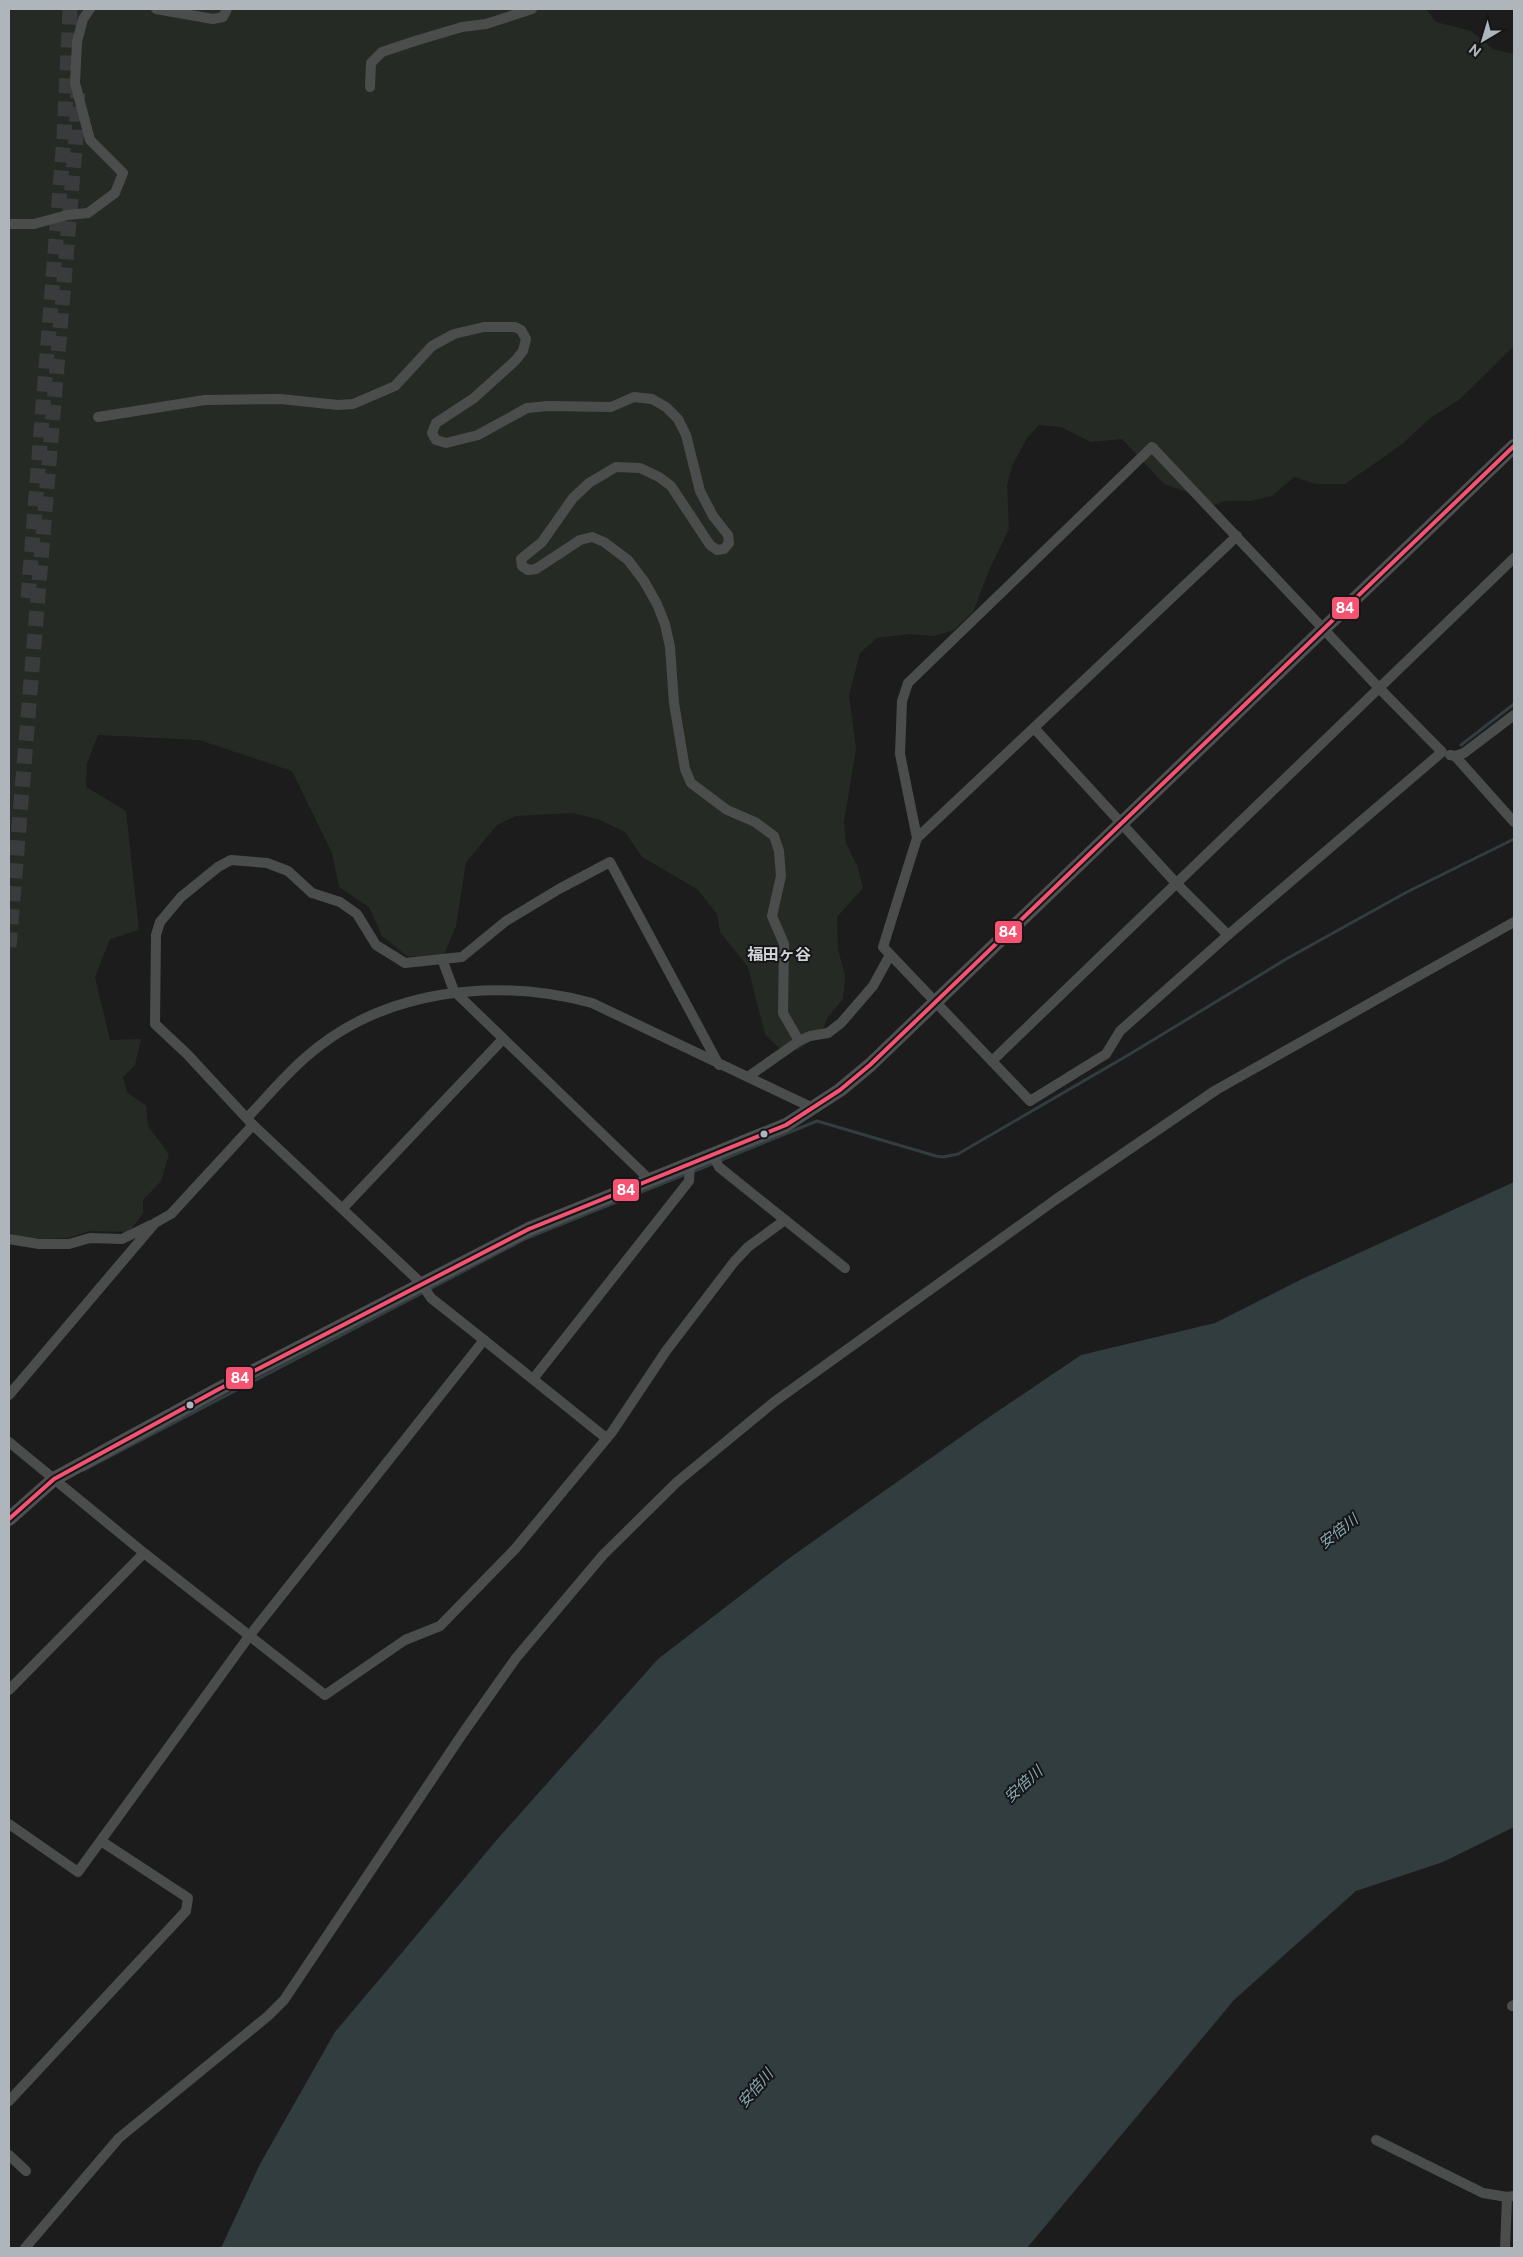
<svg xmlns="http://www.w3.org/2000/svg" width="1523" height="2257" viewBox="0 0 1523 2257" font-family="'Public Sans','Noto Sans JP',sans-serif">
<rect width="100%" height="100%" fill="#1c1c1c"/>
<polygon fill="#252b24" points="9,9 1426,9 1436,22 1471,31 1493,49 1514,54 1514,346 1459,400 1430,418 1401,445 1345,484 1316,484 1294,477 1272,496 1250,501 1226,501 1210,506 1190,493 1164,484 1122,439 1091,442 1061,427 1039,425 1027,438 1012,466 1007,485 1009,529 990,568 973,612 954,630 934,636 910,634 877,638 860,653 849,695 856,749 844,822 846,844 857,865 863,888 837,917 838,949 845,976 843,999 827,1018 822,1032 798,1050 780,1049 765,1034 748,967 720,932 717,914 697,889 642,857 625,832 600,820 573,813 516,816 497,825 466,862 456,926 444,954 425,957 407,956 382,936 369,907 339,887 332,853 292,771 199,740 98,735 87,763 86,787 126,811 139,930 110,939 95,977 110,1040 141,1039 135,1065 123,1077 127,1092 146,1106 148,1126 169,1154 161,1181 143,1200 143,1213 129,1232 89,1231 68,1238 40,1239 9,1234"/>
<polygon fill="#323d3f" points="1514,1182 1514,1827 1443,1862 1356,1891 1234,2000 1027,2248 221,2248 260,2164 335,2032 501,1835 658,1659 788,1559 979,1424 1081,1355 1215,1323 1302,1279"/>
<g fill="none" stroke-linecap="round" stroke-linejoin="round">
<g stroke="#323d3f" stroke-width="3">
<polyline points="1461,745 1514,704"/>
<polyline points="692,1172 817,1121 936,1156 943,1157 958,1154 1130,1054 1288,958 1407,892 1514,839"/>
<polyline points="84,1470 527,1238 686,1174"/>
</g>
<g stroke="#393b3c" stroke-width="15" stroke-dasharray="15 8" stroke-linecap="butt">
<polyline points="28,598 64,137 70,9"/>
<polyline points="9,947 76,137 78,93"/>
</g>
<g stroke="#4b4d4d" stroke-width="10">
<polyline points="156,9 213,19 223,17 227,9"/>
<polyline points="370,87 371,63 382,52 415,41 462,27 486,24 532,9"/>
<polyline points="9,224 34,224 67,215 88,213 115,193 123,173 90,140 75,83 77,42 83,19 90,9"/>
<polyline points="98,417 205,400 280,399 338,405 353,404 395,386 432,346 454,334 484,327 515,327 521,330 526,339 523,351 515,361 474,398 436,423 432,433 436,440 446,443 478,435 527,408 548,406 611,407 634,397 652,399 666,407 678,419 686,435 700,491 713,516 728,535 729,543 724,549 717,550 710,545 671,486 659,477 640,468 616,467 589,483 573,498 542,542 521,559 522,566 528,570 536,569 580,540 592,537 604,542 628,560 644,581 657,604 665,624 670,647 674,703 685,769 691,783 727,810 755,822 774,836 779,851 781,876 772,916 784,944 783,1013 799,1041"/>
<polygon points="1152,447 1379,688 1442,752 1228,935 1120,1031 1106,1054 1030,1101 883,947 917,838 900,754 902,701 908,683"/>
<polyline points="1034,728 1176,883 1228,935"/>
<polyline points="1450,755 1455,756 1464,753 1514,715"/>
<polyline points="1455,756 1514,822"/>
<polyline points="917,838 1237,536"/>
<polyline points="442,959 454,991 650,1180"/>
<polyline points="992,1061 1514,558"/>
<polyline points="749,1076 799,1041 810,1036 828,1033 841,1023 873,986 890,955"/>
<path d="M248 1117C267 1097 285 1075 306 1057 383 989 495 977 592 1003L813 1108"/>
<polyline points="713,1155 719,1167 845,1268"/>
<polyline points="343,1208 503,1039"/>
<polyline points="9,1239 39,1244 69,1244 90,1238 122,1239 151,1225"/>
<polyline points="484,1340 606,1438"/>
<polyline points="533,1379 689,1181 690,1164"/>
<polyline points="9,1395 155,1223 171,1214 253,1125"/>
<polyline points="9,1442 144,1553 325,1695 405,1640 440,1626 515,1549 612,1432 666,1351 734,1262 748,1247 785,1220"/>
<polyline points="9,1690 144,1553"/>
<polyline points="9,1824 78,1872 250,1635 484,1340 431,1298 421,1283 253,1125 187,1054 155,1024 156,935 160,922 181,897 218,867 231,860 267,863 288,871 312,893 340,902 357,914 376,945 405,963 462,957 506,921 559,889 610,862 719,1065"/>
<polyline points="1512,2006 1514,2005"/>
<polyline points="9,2101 186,1911 188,1898 101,1841"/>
<polyline points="1376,2140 1483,2193 1507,2197 1514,2196"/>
<polyline points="9,2155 26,2171"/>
<polyline points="25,2248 119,2138 268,2016 284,2000 463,1733 516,1658 603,1555 677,1482 774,1402 1055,1200 1216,1090 1514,922"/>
<polyline points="1505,2248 1507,2197"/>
</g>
<polyline stroke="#4e4f50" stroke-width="14" points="9,1519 54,1479 219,1389 529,1229 786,1125 840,1090 870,1065 1514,446"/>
<defs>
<polyline id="bus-1" points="9,1519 54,1479 219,1389 529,1229 786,1125 840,1090 870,1065 1514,446"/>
</defs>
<use href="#bus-1" stroke="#161618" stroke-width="8"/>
<use href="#bus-1" stroke="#f65372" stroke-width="4"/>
</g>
<g fill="#afb6bb" stroke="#161618" stroke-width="2">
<circle cx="764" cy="1134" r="4.5"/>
<circle cx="190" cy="1405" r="4.5"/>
</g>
<g text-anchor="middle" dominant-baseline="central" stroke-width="4" stroke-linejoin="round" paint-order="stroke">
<g font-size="15" font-style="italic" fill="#8aabb1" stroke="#161618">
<text transform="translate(1338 1531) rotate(-38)">安倍川</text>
<text transform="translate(1023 1784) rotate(-42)">安倍川</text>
<text transform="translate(755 2088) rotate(-49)">安倍川</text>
</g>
<g font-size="16" font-weight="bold" fill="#d0d4d7" stroke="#161618">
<text x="779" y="954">福田ヶ谷</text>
</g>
</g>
<g stroke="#161618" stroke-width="2">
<rect x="1331" y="596" width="29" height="24" rx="5" fill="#f65372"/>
<rect x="994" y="920" width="29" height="24" rx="5" fill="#f65372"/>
<rect x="612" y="1178" width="28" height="24" rx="5" fill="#f65372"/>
<rect x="225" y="1366" width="29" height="24" rx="5" fill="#f65372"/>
</g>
<g font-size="14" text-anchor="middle" font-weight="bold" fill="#fff">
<text x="1345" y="613">84</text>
<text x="1008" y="937">84</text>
<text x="626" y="1195">84</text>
<text x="240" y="1383">84</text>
</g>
<rect width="1523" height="2257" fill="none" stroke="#afb6bb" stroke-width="20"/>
<g transform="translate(1483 40) rotate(218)" stroke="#161618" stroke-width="4" paint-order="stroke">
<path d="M0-4L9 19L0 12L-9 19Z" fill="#afb6bb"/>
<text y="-8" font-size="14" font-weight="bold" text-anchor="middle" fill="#afb6bb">N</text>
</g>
</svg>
